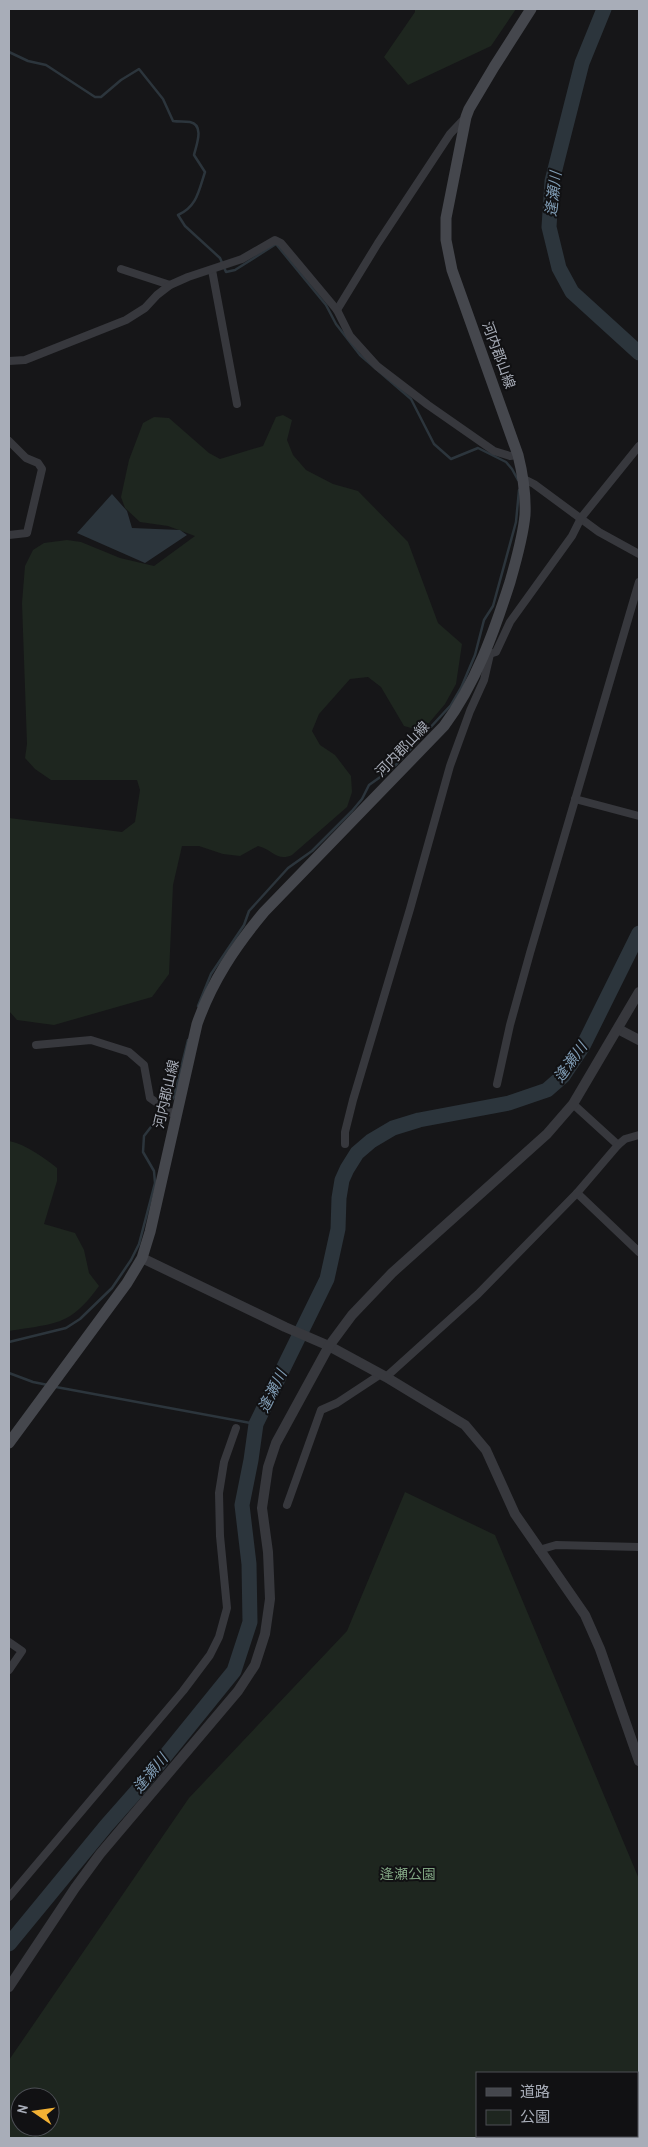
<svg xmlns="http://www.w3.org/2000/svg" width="648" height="2147" viewBox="0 0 648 2147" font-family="'Archivo Narrow','Noto Sans JP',sans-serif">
<rect width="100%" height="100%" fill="#161618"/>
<g fill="#1e261f" fill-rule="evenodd">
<polygon points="415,9 516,9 491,46 408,85 384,57 415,12"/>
<path d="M283 415 292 420 287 440 293 455 306 470 333 484 358 491 408 542 438 623 462 644 456 684 445 704 429 723 415 729 404 726 381 687 368 677 350 679 319 714 312 731 320 745 335 755 351 776 352 792 347 807 292 855C277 862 272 849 258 846L240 856 223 854 199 846H182L173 885 169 974 152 997 54 1025 17 1020 9 1011V818L122 832 135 822 140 790 137 780H51L35 769 25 758 27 744 22 603 25 566 33 550 44 543 67 540 81 542 120 558 154 566 195 536 168 526 140 522 125 508 121 497 129 460 143 423 154 417 169 418 209 453 220 459 263 446 276 417Z"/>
<path d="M9 1141C27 1145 43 1157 57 1168V1181L44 1224 75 1233 84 1250 89 1273 99 1286C69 1327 56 1323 9 1331Z"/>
<path d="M405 1492 495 1535 639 1879V2138H9V2060L189 1798 347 1631ZM637 2073V2136H477V2073ZM20 2097H50V2127H20Z"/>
</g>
<polygon fill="#2c353c" points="112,494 127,511 132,528 180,530 187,535 145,563 77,533"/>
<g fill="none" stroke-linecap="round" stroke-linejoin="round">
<g stroke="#2c353c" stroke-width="2.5">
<path d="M9 52 28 61 46 65 95 97H101L121 80 139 69 163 99 173 121C179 122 184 121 190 122 205 125 196 146 194 155L205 172C199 190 197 207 178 215L185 226 220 258 226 272 235 270 276 244 326 305 336 324 360 355 411 399 434 444 451 459 478 448 506 462 512 469 518 480"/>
<polyline points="198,1006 211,974 244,925 249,911 288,868 312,851 352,811 362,799 369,785 393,768 451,705 461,688 475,655 484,620 493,606 516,522 519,490"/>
<polyline points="9,1342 66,1328 80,1319 112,1288 131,1260 139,1244 155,1183 154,1171 143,1152 144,1136 174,1097 188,1040"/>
<polyline points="9,1373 33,1382 48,1385"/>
<polyline points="56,1387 256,1424"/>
</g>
<g stroke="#2c353c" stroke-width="15">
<polyline points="604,9 582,63 552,181 549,227 559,268 572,292 639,353"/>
<polyline points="9,1944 106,1826 136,1792 234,1671 250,1622 249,1564 242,1505 251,1460 256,1424 327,1279 338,1229 339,1198 342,1180 347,1169 357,1153 371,1141 393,1128 419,1120 509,1103 547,1090 563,1076 583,1046 639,933"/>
</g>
<g stroke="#37383d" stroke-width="8">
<polyline points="121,269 170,285"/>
<polyline points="212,270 237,404"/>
<polyline points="337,310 378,243 450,134 465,118"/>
<polyline points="9,361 25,360 126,320 145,308 157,295 170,285 188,277 242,259 275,240 281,243 337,310 350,336 377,366 428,405 494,451 510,456 518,455"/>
<polyline points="9,441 26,458 38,463 42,469 27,533 9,535"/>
<polyline points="524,479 534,484 599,532 639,554"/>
<polyline points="486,655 496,652 510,622 572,536 581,518 639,446"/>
<polyline points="575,799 639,816"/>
<polyline points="36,1045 91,1040 129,1052 144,1065 150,1098 176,1116"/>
<polyline points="497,1084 510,1025 530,953 639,582"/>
<polyline points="573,1104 618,1145"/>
<polyline points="345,1144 345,1132 353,1100 410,909 450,766 470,711 484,680 490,654"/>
<polyline points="577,1193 639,1252"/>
<polyline points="386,1377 478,1294 577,1193 618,1145 625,1139 639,1135"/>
<polyline points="287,1505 321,1410 337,1403 381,1374"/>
<polyline points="539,1550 556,1545 639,1547"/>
<polyline points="9,1642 22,1651 9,1670"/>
<polyline points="9,1897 183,1691 210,1655 219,1637 227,1608 220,1536 219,1493 224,1462 236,1428"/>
</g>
<g stroke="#37383d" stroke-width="10">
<polyline points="618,1029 639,1040"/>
<polyline points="142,1258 285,1327 329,1346 386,1377 465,1425 486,1450 515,1514 585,1615 600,1649 639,1761"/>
<polyline points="9,1987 75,1888 100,1854 238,1691 255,1665 265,1634 270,1599 268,1552 262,1508 268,1467 276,1443 329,1346 352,1315 392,1273 547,1134 573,1104 639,992"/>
</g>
<path stroke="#45474d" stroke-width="11" d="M9 1443 127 1283 142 1258 150 1232 197 1024C212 981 235 947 264 912L444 726C476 683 494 632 510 582 516 561 523 537 525 515 526 494 523 475 518 455L452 270 446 240V218L466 117 469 109 494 67 531 9"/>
</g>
<g text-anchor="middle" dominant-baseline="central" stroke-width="4" stroke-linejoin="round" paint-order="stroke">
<g font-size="14" fill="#a8adb8" stroke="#111113">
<text transform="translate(499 355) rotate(70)">河内郡山線</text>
<text transform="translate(402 749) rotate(-46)">河内郡山線</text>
<text transform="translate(166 1094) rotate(-77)">河内郡山線</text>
</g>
<g font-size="14" fill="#7fa381" stroke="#111113">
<text x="408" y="1874">逢瀬公園</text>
</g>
<g font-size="15" font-style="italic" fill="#7f9bb3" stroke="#111113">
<text transform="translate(553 194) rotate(-83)">逢瀬川</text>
<text transform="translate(570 1062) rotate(-54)">逢瀬川</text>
<text transform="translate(272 1391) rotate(-64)">逢瀬川</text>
<text transform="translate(150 1773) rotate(-51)">逢瀬川</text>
</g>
</g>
<rect width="648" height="2147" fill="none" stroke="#a8adb8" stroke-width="20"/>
<rect x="476" y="2072" width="162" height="65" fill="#111113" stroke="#4d4f55"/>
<rect x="486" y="2088" width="25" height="8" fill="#45474d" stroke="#4d4f55"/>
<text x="520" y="2097" font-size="15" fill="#a8adb8">道路</text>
<rect x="486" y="2110" width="25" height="15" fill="#1e261f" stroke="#4d4f55"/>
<text x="520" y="2122" font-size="15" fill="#a8adb8">公園</text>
<g transform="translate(35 2112) rotate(283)"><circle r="24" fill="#111113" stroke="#4d4f55"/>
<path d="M0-4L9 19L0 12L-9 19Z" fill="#f2b134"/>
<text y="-8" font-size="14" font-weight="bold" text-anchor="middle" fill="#a8adb8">N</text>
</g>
</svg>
